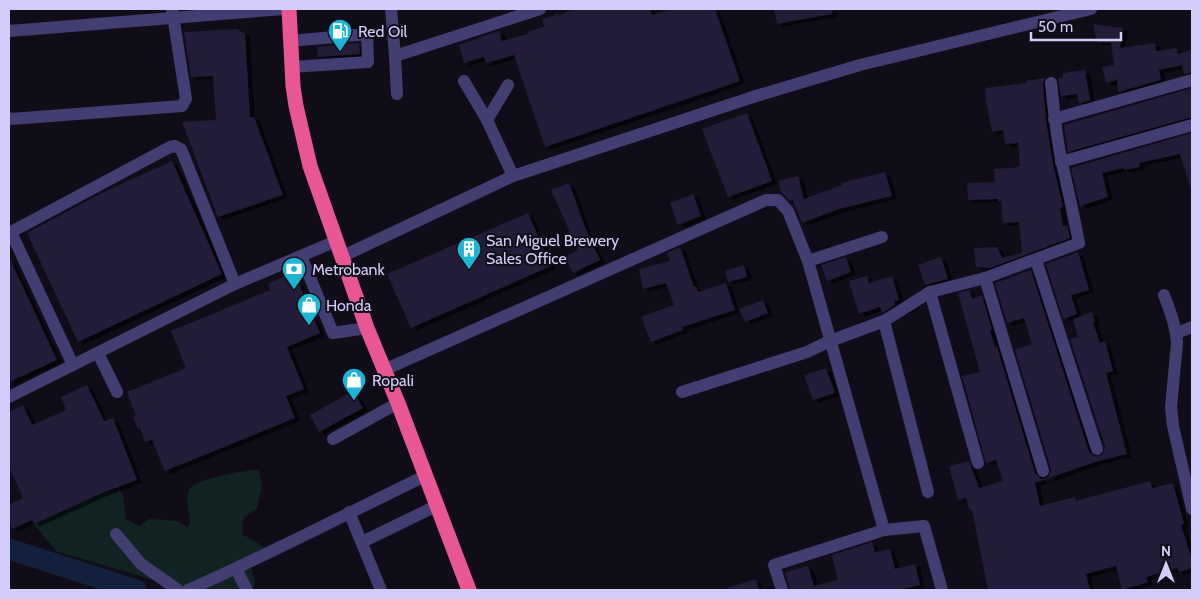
<svg xmlns="http://www.w3.org/2000/svg" width="1201" height="599" viewBox="0 0 1201 599" font-family="Cabin,sans-serif">
<defs>
<filter id="shadow"><feDropShadow dx="5" dy="3" stdDeviation="0" flood-color="#0009"/></filter>
</defs>
<rect width="100%" height="100%" fill="#100d19"/>
<path fill="#122" d="M259 469 262 486 257 509 244 517 242 534 271 551 250 561 255 586 244 590H171L157 581 56 551 34 524 102 493 120 489 123 496 126 519 139 526 149 519 177 521 187 527 190 524C190 515 185 498 189 490 195 477 245 472 259 469Z"/>
<g fill="none" stroke-linecap="round" stroke-linejoin="round">
<polyline stroke="#13203c" stroke-width="21" points="9,549 136,590"/>
</g>
<g fill="#231b38" filter="url(#shadow)">
<polygon points="573,9 650,9 652,15 671,9 715,9 740,81 545,147 514,55 486,63 484,57 464,63 459,45 499,31 502,41 528,34 527,32 544,27 542,19 559,14 559,16"/>
<polygon points="774,9 832,9 832,14 777,24"/>
<polygon points="1093,24 1123,28 1120,48 1155,43 1156,51 1177,48 1178,54 1192,49 1192,72 1184,74 1182,65 1159,70 1161,80 1118,92 1117,80 1106,83 1102,67 1114,65 1111,43 1097,42"/>
<polygon points="237,29 245,34 250,117 254,117 283,195 218,217 182,122 216,120 213,76 191,77 184,32"/>
<polygon points="359,43 360,54 318,57 317,47"/>
<polygon points="1085,70 1090,100 1079,104 1077,94 1061,96 1058,78 1063,78 1063,73"/>
<polygon points="1045,78 1043,84 1046,121 1053,164 1063,207 1060,208 1063,226 1067,225 1070,238 990,268 976,267 974,248 997,247 1002,258 1022,253 1019,222 1003,223 1001,201 998,201 998,199 968,200 967,183 995,182 994,169 1020,167 1018,143 1005,144 1003,130 992,132 986,101 985,88 1026,83 1026,81"/>
<polygon points="1192,88 1192,117 1068,152 1064,125"/>
<polygon points="747,113 772,181 728,197 702,129"/>
<polygon points="1192,133 1192,187 1190,187 1180,154 1139,163 1140,167 1124,170 1123,168 1102,173 1108,197 1080,206 1071,168"/>
<polygon points="172,161 222,274 78,342 27,233 100,194"/>
<polygon points="885,172 892,196 839,209 802,223 793,200 790,201 781,192 778,181 798,176 804,199 842,185 841,183"/>
<polygon points="569,183 586,230 600,260 573,273 565,257 578,250 551,190"/>
<polygon points="693,194 701,216 678,225 670,203"/>
<polygon points="528,213 551,266 411,328 387,274"/>
<polygon points="680,247 694,287 696,286 698,292 726,283 735,310 682,327 683,330 651,342 641,317 674,305 666,283 643,289 639,269 670,261 667,253"/>
<polygon points="1078,252 1089,290 1071,295 1077,314 1063,319 1046,264"/>
<polygon points="9,257 57,360 9,382"/>
<polygon points="846,257 851,272 827,281 821,265"/>
<polygon points="941,257 948,279 925,285 918,265"/>
<polygon points="744,265 747,277 728,282 725,271"/>
<polygon points="1031,270 1089,452 1096,457 1103,454 1105,446 1070,339 1078,337 1073,319 1092,312 1095,322 1093,323 1100,343 1105,341 1113,371 1106,373 1127,454 1095,462 1035,483 1040,506 1075,497 1076,501 1150,481 1152,488 1173,483 1184,524 1181,525 1192,560 1192,568 1179,572 1177,568 1146,577 1148,582 1122,590 1116,566 1086,574 1090,590 988,590 972,510 970,511 966,498 958,500 949,466 969,461 979,488 1003,481 996,460 986,463 962,376 980,372 958,293 969,290 972,299 982,295 992,330 990,330 995,347 997,347 1035,473 1041,479 1046,479 1051,473 1051,469 1015,350 1032,344 1024,318 1007,323 995,283"/>
<polygon points="294,273 320,333 287,347 304,389 286,396 295,418 165,471 152,440 145,442 140,428 138,429 133,417 136,416 127,392 186,368 171,331 270,290 268,283"/>
<polygon points="867,276 869,283 892,276 899,300 894,301 895,305 882,313 880,307 859,314 849,281"/>
<polygon points="763,300 768,313 745,322 739,309"/>
<polygon points="826,368 835,393 813,400 804,375"/>
<polygon points="87,385 104,421 113,418 137,480 102,493 34,524 32,520 12,529 9,521 9,505 23,498 9,467 9,412 23,405 32,425 66,410 61,397"/>
<polygon points="353,391 363,408 319,432 310,415"/>
<polygon points="872,542 875,552 890,549 895,569 915,564 920,585 898,590 790,590 785,572 808,566 814,586 838,580 832,555"/>
<polygon points="756,579 759,590 727,590 727,588"/>
</g>
<g fill="none" stroke-linecap="round" stroke-linejoin="round">
<g stroke="#433e72" stroke-width="12">
<polyline points="391,9 395,56 397,94"/>
<polyline points="9,31 283,9"/>
<polyline points="290,41 367,34 368,62 291,67"/>
<polyline points="395,56 540,9"/>
<polyline points="464,81 487,120 513,176"/>
<polyline points="9,118 11,119 182,106 186,99 172,9"/>
<polyline points="1054,119 1192,80"/>
<polyline points="487,120 508,85"/>
<polyline points="1061,162 1192,125"/>
<polyline points="301,256 333,333 367,328"/>
<polyline points="341,257 513,176 756,96 860,65 1091,9"/>
<polyline points="1036,260 1097,449"/>
<polyline points="808,261 882,237"/>
<polyline points="985,278 1043,471"/>
<polyline points="930,292 978,463"/>
<path d="M1164 295C1170 311 1176 326 1177 343L1171 407 1173 426 1192 509"/>
<polyline points="884,321 928,492"/>
<polyline points="1177,333 1192,327"/>
<polyline points="98,353 117,392"/>
<polyline points="73,365 11,232 170,147 175,146 181,149 235,284"/>
<polyline points="384,370 766,200 778,200 788,211 808,261 884,530"/>
<path d="M682 392 807 352 830 341 884 321 930 292 985 278 1079 243C1074 216 1068 190 1062 163 1056 137 1054 110 1051 83"/>
<polyline points="9,397 235,284 336,241"/>
<polyline points="333,439 398,403"/>
<polyline points="349,512 381,590"/>
<polyline points="116,534 141,564 178,590"/>
<polyline points="362,542 436,506"/>
<polyline points="236,569 247,590"/>
<path d="M188 590C268 555 346 514 425 476"/>
<polyline points="782,590 774,565 884,530 924,526 942,590"/>
</g>
<polyline stroke="#e85793" stroke-width="15" points="289,9 293,86 296,106 310,166 367,328 398,403 469,590"/>
</g>
<defs>
<symbol id="fuel-pin" viewBox="-11 -11 22 30"><path d="M0 17L-7.5 6A9.5 9.5 0 1 1 7.5 6Z" fill="#1db5d3" stroke="#100d19"/><path d="M-5.5-6h7V0h2V4h1.3V-2.5L3-4.5l.8-.8L6-3V5H2.5V1h-1V6h-7ZM-4.2-4.7v3.2H.2V-4.7Z" fill="#fff"/></symbol>
<symbol id="building-pin" viewBox="-11 -11 22 30"><path d="M0 17L-7.5 6A9.5 9.5 0 1 1 7.5 6Z" fill="#1db5d3" stroke="#100d19"/><path d="M-4-6H4V6H1V3H-1V6H-4ZM-2.5-4.3h1.7v1.8h-1.7ZM.8-4.3h1.7v1.8H.8ZM-2.5-1h1.7V.8h-1.7ZM.8-1h1.7V.8H.8Z" fill="#fff"/></symbol>
<symbol id="bank-pin" viewBox="-11 -11 22 30"><path d="M0 17L-7.5 6A9.5 9.5 0 1 1 7.5 6Z" fill="#1db5d3" stroke="#100d19"/><path d="M-6-4H6V4H-6ZM0-2.3a2.3 2.3 0 1 0 0 4.6a2.3 2.3 0 1 0 0-4.6Z" fill="#fff"/></symbol>
<symbol id="shop-pin" viewBox="-11 -11 22 30"><path d="M0 17L-7.5 6A9.5 9.5 0 1 1 7.5 6Z" fill="#1db5d3" stroke="#100d19"/><path d="M-5-2.5h2.3a2.7 3.5 0 0 1 5.4 0H5L5.5 6h-11ZM-1.5-2.5h3a1.5 2.3 0 0 0-3 0Z" fill="#fff"/></symbol>
</defs>
<g fill-rule="evenodd">
<use href="#fuel-pin" x="326" y="17" width="28" height="38"/>
<use href="#building-pin" x="455" y="235" width="28" height="38"/>
<use href="#bank-pin" x="280" y="255" width="28" height="38"/>
<use href="#shop-pin" x="295" y="291" width="28" height="38"/>
<use href="#shop-pin" x="340" y="366" width="28" height="38"/>
</g>
<g text-anchor="middle" dominant-baseline="central" stroke-width="4" stroke-linejoin="round" paint-order="stroke">
<g font-size="16" fill="#d4ccf8" stroke="#100d19" text-anchor="start">
<text x="358" y="31">Red Oil</text>
<text x="486" y="240">San Miguel Brewery<tspan x="486" dy="18">Sales Office</tspan></text>
<text x="312" y="269">Metrobank</text>
<text x="326" y="305">Honda</text>
<text x="372" y="380">Ropali</text>
</g>
</g>
<rect width="1201" height="599" fill="none" stroke="#d4ccf8" stroke-width="20"/>
<g transform="translate(1166 564)" stroke="#100d19" stroke-width="4" paint-order="stroke">
<path d="M0-4L9 19L0 12L-9 19Z" fill="#d4ccf8"/>
<text y="-8" font-size="14" font-weight="bold" text-anchor="middle" fill="#d4ccf8">N</text>
</g>
<path d="M1031 32v8h90v-8" fill="none" stroke="#d4ccf8" stroke-width="2.5"/>
<text x="1038" y="32" font-size="15" fill="#d4ccf8" stroke="#100d19" stroke-width="4" paint-order="stroke">50 m</text>
</svg>
